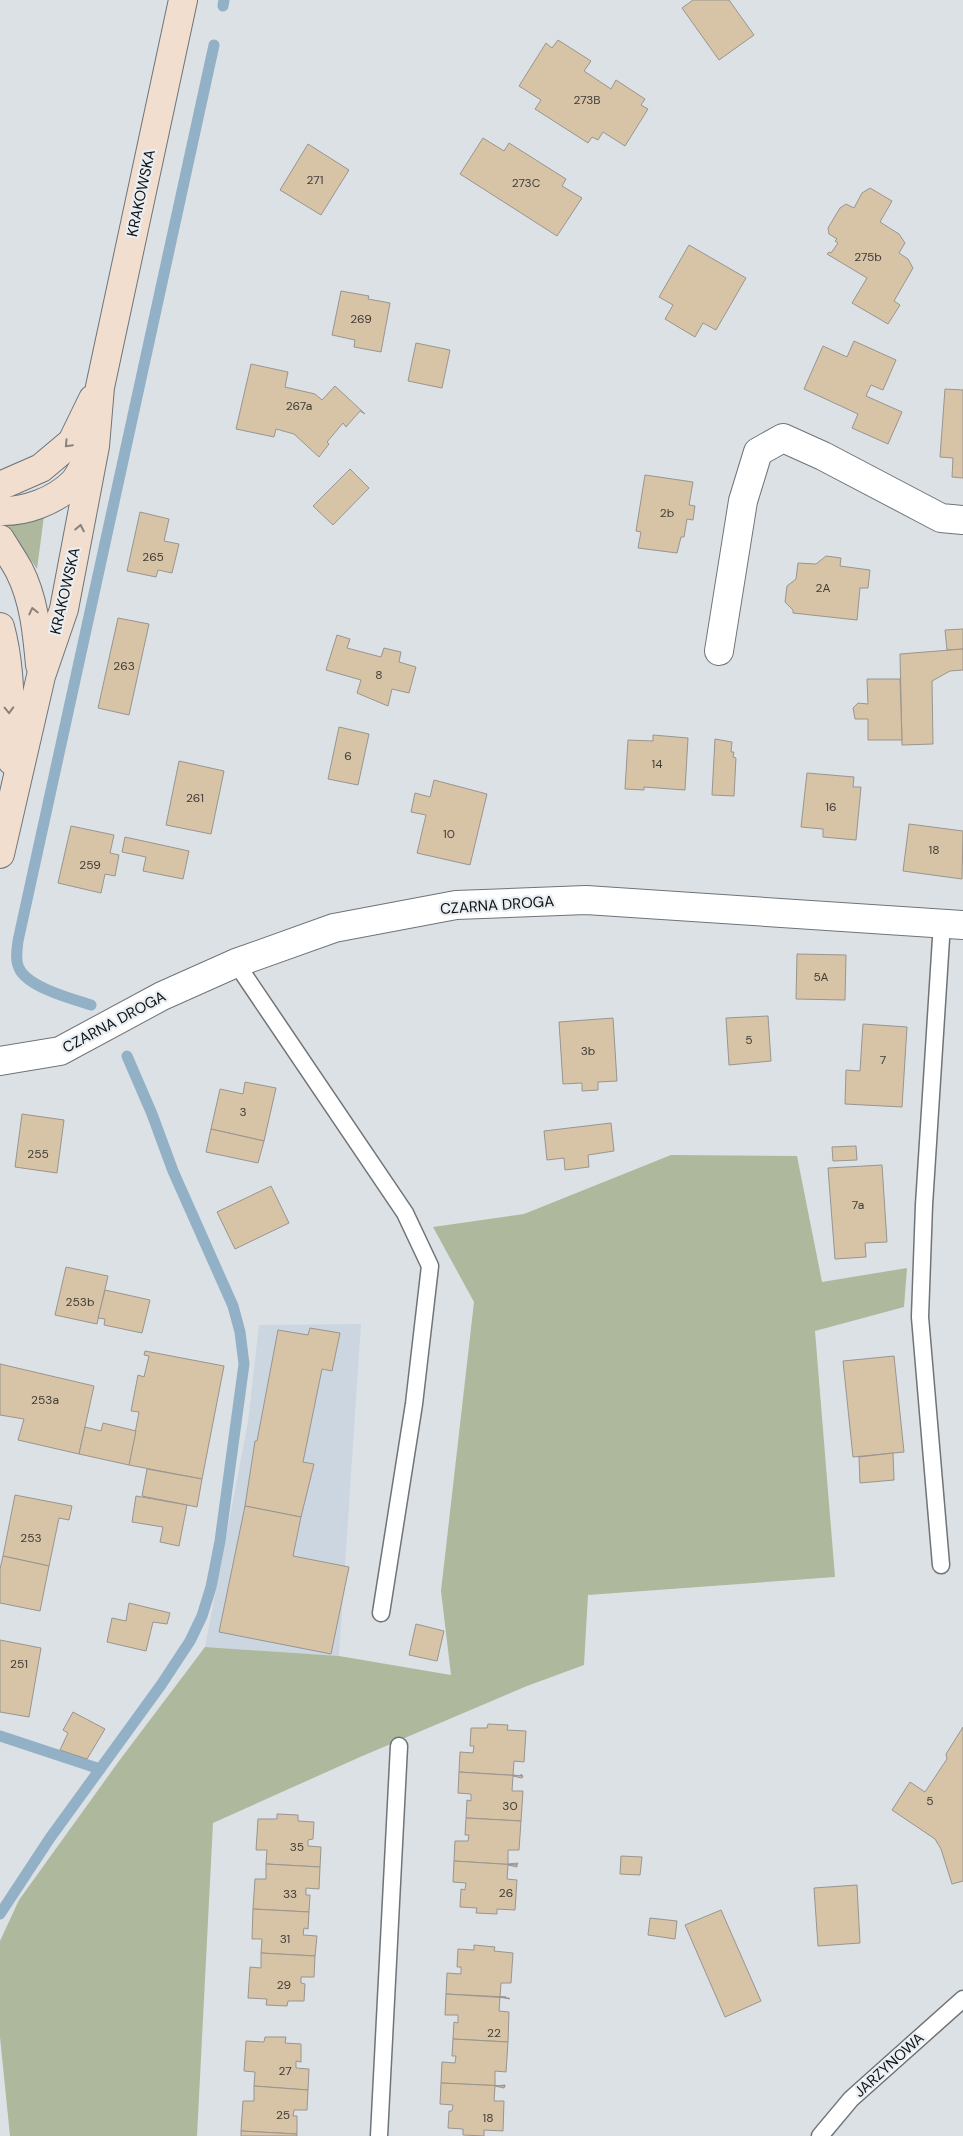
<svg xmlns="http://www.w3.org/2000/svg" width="963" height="2136" viewBox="0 0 963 2136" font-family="'DM Sans',sans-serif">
<rect width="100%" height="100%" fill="#dce1e6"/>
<polygon fill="#cbd6e0" points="361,1324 339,1656 205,1647 248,1422 259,1325"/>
<g fill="#aeb89c">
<polygon points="44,516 37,569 6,523 26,522"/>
<polygon points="671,1155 797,1156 822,1282 907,1268 904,1307 815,1331 835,1577 588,1595 584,1665 527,1686 360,1757 213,1823 197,2136 10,2136 0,2037 0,1941 19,1900 119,1761 205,1647 339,1656 451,1675 441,1591 474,1302 433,1227 524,1214"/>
</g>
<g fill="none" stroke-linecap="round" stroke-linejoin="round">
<g stroke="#93b1c6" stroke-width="11">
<polyline points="223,6 224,0"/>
<path d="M91 1005C72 999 27 987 19 968 15 960 17 950 18 941L214 45"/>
<polyline points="0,1736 100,1769"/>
<polyline points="0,1914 50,1838 161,1685 190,1641 202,1616 211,1587 220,1541 244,1364 240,1332 233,1306 173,1171 152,1114 127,1056"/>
</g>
</g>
<g fill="#d7c3a6" stroke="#999590">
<polygon points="693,0 729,0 754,35 719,60 682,8"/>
<polygon points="558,40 591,61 584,71 611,89 616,80 645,99 641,105 648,109 625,146 603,132 598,140 592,137 588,143 535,109 541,100 519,86 546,43 552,48"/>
<polygon points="483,138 504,151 509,143 566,179 562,186 582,198 557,236 460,174"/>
<polygon points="308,144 349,170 321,215 280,190"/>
<polygon points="870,188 892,201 880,222 899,234 905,243 899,253 908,259 913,268 894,301 900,305 888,324 852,303 867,278 827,254 829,252 831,253 838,243 835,241 837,239 829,234 828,228 840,208 846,204 854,208 862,193"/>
<polygon points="689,245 746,278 716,330 703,323 695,337 665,319 673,305 659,297"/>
<polygon points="341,291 369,296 368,299 390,303 381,352 354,347 355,340 332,335"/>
<polygon points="854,341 896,360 883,390 871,385 866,396 902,412 888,444 852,428 858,414 804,389 823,346 847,357"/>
<polygon points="416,343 450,350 442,388 408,381"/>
<polygon points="251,364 288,372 285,387 315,394 322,400 335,386 365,414 360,411 346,427 343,423 327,442 329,444 319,457 294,434 276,429 274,437 236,429"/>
<polygon points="945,389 963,390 963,478 952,477 953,458 940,457"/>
<polygon points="350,469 369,488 333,525 313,506"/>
<polygon points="645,475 693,482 689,505 695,506 693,520 687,519 684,537 681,537 677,553 638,548 641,532 636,531"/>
<polygon points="140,512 169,519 164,541 179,544 172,573 158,570 156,577 127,571"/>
<polygon points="826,556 841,558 840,566 870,570 868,588 860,588 857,620 793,613 793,610 785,602 787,586 796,579 798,563 816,564"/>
<polygon points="118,618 149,624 129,715 98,708"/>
<polygon points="963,629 963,649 947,650 945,630"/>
<polygon points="337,635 350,639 347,648 381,657 384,648 401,652 399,662 416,667 409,693 392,689 388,706 357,693 361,680 326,670"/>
<polygon points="963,649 963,670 950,671 932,681 933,744 902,745 900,654"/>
<polygon points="867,679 900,679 902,740 868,740 868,719 855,719 853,708 858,703 868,704"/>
<polygon points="339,727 369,734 358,785 328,779"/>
<polygon points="653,735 688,738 685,790 644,787 644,790 625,789 628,740 653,741"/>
<polygon points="715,739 732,742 731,752 734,752 733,757 736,758 734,796 712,795"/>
<polygon points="179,761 224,771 211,834 166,825"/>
<polygon points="807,773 854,777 853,787 861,787 856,840 823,837 823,829 801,827"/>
<polygon points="434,780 487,794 470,865 417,853 426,815 411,812 415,793 430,797"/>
<polygon points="909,824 963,831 962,879 903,871"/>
<polygon points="71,826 114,835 110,853 119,855 115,876 105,874 101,893 58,883"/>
<polygon points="125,837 189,851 183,879 143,871 146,857 122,852"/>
<polygon points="797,954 846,955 845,1000 796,999"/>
<polygon points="768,1016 771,1061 729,1065 726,1018"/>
<polygon points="613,1018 617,1081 598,1082 598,1090 582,1091 582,1083 563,1084 559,1022"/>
<polygon points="863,1024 907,1027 902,1107 845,1104 846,1070 860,1071"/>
<polygon points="245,1082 276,1088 264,1141 211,1129 220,1089 243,1094"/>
<polygon points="22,1114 64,1120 57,1173 15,1167"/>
<polygon points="611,1123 614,1151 588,1155 589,1167 565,1170 564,1158 547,1160 544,1131"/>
<polygon points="211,1129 264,1141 258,1163 206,1152"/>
<polygon points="856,1146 857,1160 833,1161 832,1147"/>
<polygon points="882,1165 887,1242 865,1243 866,1257 835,1259 828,1168"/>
<polygon points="271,1186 289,1223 235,1249 217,1212"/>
<polygon points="66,1267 108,1276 97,1324 55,1315"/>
<polygon points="105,1290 150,1300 142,1333 104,1325 105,1319 98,1318"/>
<polygon points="310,1328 340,1333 332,1371 322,1369 303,1462 314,1464 301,1517 245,1506 255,1441 257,1441 278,1330 308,1335"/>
<polygon points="145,1351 224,1366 202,1479 129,1465 139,1412 131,1411 138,1375 144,1377 149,1356 144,1355"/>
<polygon points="894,1356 904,1452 853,1457 843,1361"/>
<polygon points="0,1364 94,1386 79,1454 18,1440 24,1419 0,1415"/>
<polygon points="103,1423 136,1431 129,1465 79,1454 85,1427 101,1431"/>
<polygon points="893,1453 894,1480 860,1483 859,1457"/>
<polygon points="147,1469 202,1479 197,1507 142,1496"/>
<polygon points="15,1495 72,1506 69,1520 59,1518 49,1566 3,1556"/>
<polygon points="136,1496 187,1505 179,1546 160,1542 163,1527 132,1522"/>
<polygon points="245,1506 301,1517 293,1556 349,1567 331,1654 219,1632"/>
<polygon points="3,1556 49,1566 40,1611 0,1603 0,1569"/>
<polygon points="129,1603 170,1613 167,1624 153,1622 146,1651 107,1642 112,1618 126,1621"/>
<polygon points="416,1624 444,1631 437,1661 409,1655"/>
<polygon points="0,1640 41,1648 29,1717 0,1712"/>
<polygon points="73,1712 105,1729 87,1759 60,1750 68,1733 63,1730"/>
<polygon points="488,1724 508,1725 507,1730 526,1731 524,1762 514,1761 513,1775 521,1776 521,1774 523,1776 459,1772 460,1752 473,1753 474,1746 470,1746 471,1728 487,1728"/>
<polygon points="963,1727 963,1881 952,1884 941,1849 935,1839 892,1810 910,1782 925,1792 947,1759 946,1754"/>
<polygon points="459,1772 523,1776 522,1778 513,1776 512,1791 523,1791 521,1821 466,1818 467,1800 471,1801 471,1794 458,1793"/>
<polygon points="277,1814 298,1815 298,1821 314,1822 313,1839 308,1840 308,1846 321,1847 320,1867 266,1864 267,1850 256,1850 258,1819 277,1819"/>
<polygon points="466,1818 521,1821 519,1850 508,1850 508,1864 518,1863 517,1865 454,1861 455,1841 468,1841 469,1835 465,1835"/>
<polygon points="621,1856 642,1857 640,1875 620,1874"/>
<polygon points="454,1861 517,1865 517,1867 508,1865 507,1879 517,1880 515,1910 497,1909 497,1914 476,1913 477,1908 460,1907 461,1889 465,1890 466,1883 453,1882"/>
<polygon points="266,1864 320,1867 319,1889 306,1888 306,1895 310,1895 309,1912 253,1909 255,1879 266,1879"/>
<polygon points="857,1885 860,1943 818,1946 814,1888"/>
<polygon points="253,1909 309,1912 308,1929 304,1928 303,1935 317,1936 315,1956 261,1953 262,1939 252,1939"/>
<polygon points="721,1910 761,2001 725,2017 685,1925"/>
<polygon points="650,1918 677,1921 675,1939 648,1935"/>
<polygon points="474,1945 495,1947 494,1951 513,1953 511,1983 501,1983 500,1997 506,1997 446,1994 447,1973 461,1974 461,1967 457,1967 458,1949 474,1950"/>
<polygon points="261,1953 315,1956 314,1977 301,1977 301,1983 305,1984 304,2001 288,2001 287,2006 266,2005 267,1999 248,1998 250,1967 261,1968"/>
<polygon points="446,1994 509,1998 510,1999 500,1997 499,2011 509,2012 508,2042 453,2039 454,2022 458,2023 458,2015 445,2015"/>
<polygon points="265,2037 286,2037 285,2043 301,2044 301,2062 296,2061 296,2068 309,2069 308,2090 254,2086 255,2072 244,2071 246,2041 264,2042"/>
<polygon points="453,2039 508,2042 506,2072 495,2071 495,2086 505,2085 505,2086 441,2083 442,2062 455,2063 456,2056 452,2056"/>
<polygon points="441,2083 505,2086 504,2088 495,2086 494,2101 504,2101 503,2131 484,2130 484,2136 463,2135 463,2129 448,2128 449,2111 452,2111 453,2105 440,2104"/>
<polygon points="254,2086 308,2090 307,2110 294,2110 293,2116 297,2116 297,2134 241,2131 243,2101 254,2101"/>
<polygon points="241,2131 297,2134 297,2136 241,2136"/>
</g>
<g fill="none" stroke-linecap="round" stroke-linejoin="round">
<defs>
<g id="service">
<polyline points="236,963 405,1213 430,1266 414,1404 381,1613"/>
<polyline points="941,1565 920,1317 924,1205 942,923"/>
<polyline points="379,2136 399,1746"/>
<polyline points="820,2136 851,2099 963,1999"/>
</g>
<g id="minor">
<polyline points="719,651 743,501 758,452 783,438 823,456 941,518 963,520"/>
<polyline points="0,1061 60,1051 162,996 236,963 334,928 456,905 586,900 963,925"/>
</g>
<g id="secondary">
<polyline points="0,486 41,468 72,442 93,399"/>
<path d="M0 511C25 512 55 501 73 483 80 476 84 464 89 456"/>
<path d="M0 539C6 549 13 559 19 570 34 599 37 632 40 665"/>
<path d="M0 627C12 670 9 717 12 761"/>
<polyline points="0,854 41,676 64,609 95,446 100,387 183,0"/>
</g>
</defs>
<use href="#service" stroke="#6f7478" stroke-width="19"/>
<use href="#minor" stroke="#6f7478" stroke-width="30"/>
<use href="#secondary" stroke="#6f7478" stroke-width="30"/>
<use href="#service" stroke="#fff" stroke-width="16"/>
<use href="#minor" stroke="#fff" stroke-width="28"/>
<use href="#secondary" stroke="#f1decf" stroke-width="28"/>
</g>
<defs><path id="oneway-chevron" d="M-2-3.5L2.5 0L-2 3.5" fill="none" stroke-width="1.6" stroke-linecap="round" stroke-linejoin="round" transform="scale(1.25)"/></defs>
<g stroke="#8b817a">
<use href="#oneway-chevron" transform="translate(68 444) rotate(134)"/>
<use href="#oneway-chevron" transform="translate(80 528) rotate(-79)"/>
<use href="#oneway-chevron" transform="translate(33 611) rotate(-103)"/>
<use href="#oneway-chevron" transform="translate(9 710) rotate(88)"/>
</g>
<g text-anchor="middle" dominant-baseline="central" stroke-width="4.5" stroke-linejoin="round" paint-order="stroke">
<g font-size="12" fill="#403d37">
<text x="587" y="100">273B</text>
<text x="315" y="180">271</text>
<text x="526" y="183">273C</text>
<text x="868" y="257">275b</text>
<text x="361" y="319">269</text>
<text x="299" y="406">267a</text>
<text x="667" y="513">2b</text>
<text x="153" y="557">265</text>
<text x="823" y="588">2A</text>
<text x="124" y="666">263</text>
<text x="379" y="675">8</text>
<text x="348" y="756">6</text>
<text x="657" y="764">14</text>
<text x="195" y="798">261</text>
<text x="831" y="807">16</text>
<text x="449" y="834">10</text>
<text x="934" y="850">18</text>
<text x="90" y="865">259</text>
<text x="821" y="977">5A</text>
<text x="749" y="1040">5</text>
<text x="588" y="1051">3b</text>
<text x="883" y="1060">7</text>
<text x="243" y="1112">3</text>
<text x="38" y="1154">255</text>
<text x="858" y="1205">7a</text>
<text x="80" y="1302">253b</text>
<text x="45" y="1400">253a</text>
<text x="31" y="1538">253</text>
<text x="19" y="1664">251</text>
<text x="930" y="1801">5</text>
<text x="510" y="1806">30</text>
<text x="297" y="1847">35</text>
<text x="506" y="1893">26</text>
<text x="290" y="1894">33</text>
<text x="285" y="1939">31</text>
<text x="284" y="1985">29</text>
<text x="494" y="2033">22</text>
<text x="285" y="2071">27</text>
<text x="283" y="2115">25</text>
<text x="488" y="2118">18</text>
</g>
<g font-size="15" fill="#0e1012" stroke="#e9eef3">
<text transform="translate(141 193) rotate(-78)">KRAKOWSKA</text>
<text transform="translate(65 591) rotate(-77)">KRAKOWSKA</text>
<text transform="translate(497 905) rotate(-4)">CZARNA DROGA</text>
<text transform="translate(114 1022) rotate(-28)">CZARNA DROGA</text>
<text transform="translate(889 2065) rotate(-42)">JARZYNOWA</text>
</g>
</g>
</svg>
